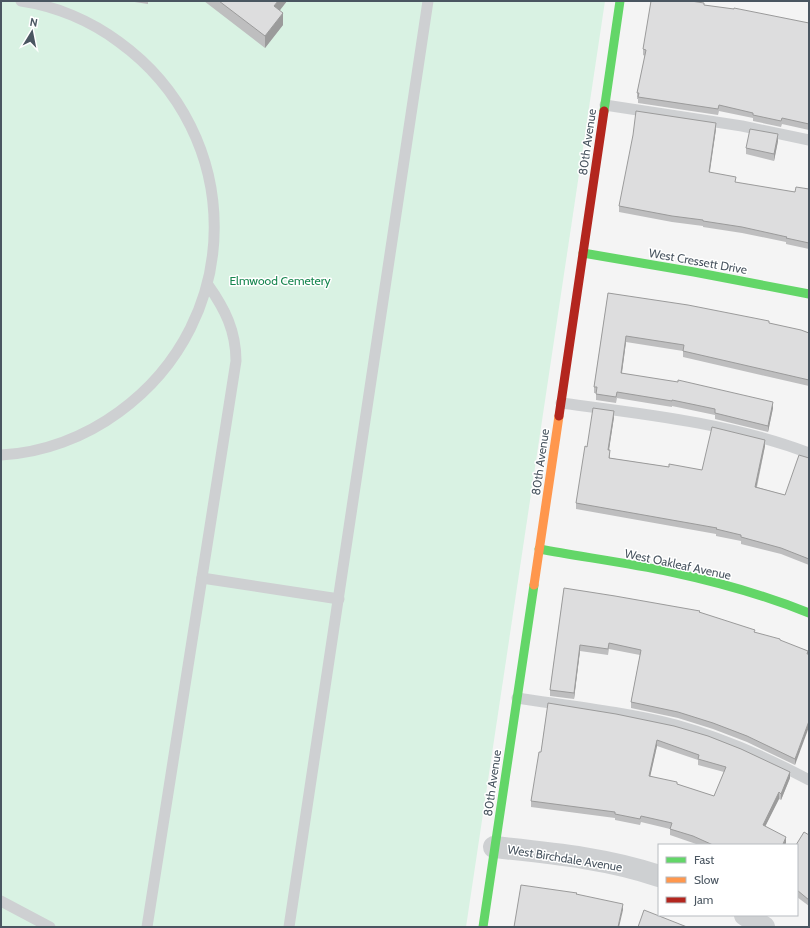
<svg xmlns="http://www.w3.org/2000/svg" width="810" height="928" viewBox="0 0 810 928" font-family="Cabin,sans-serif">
<rect width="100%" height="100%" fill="#f4f4f4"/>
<polygon fill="#d9f2e3" points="1,1 605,1 466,927 1,927"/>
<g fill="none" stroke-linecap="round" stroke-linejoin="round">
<g stroke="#ced0d2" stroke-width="11">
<polyline points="605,105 742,126 809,140"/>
<path d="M561 403C644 414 730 423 809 453"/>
<path d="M1 455C43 453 85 437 119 412 246 320 246 134 119 42 91 21 56 6 21 1"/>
<polyline points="202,578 339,599"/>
<path d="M517 698C570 706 624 712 676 725 723 738 766 757 809 780"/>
<polyline points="1,901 50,927"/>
<path d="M147 927 236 361C236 331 225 309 208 285"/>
<polyline points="289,927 428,1"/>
</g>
<g stroke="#ced0d2" stroke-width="22">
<path d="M494 847C549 853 606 858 659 876"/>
<polyline points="745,915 764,927"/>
</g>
<g stroke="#63d668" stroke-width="9">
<polyline points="604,111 620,1"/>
<polyline points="583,253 694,272 809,294"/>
<path d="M539 549C583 557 628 563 671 572 718 582 764 595 809 613"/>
<polyline points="483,927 534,585"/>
</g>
<polyline stroke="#ff974d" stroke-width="9" points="534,585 559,416"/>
<polyline stroke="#b3261e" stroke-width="9" points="559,416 604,111"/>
</g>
<g fill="#bebebf" fill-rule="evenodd">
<polygon points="128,1 148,1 148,4"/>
<polygon points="204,1 287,1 279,11 283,25 265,48"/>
<polygon points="704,5 809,23 809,130 782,124 781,127 753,121 753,118 719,111 718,115 638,103 638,99 637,99 637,93 645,56 643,55 643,49"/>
<polygon points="716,129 709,173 736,183 795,192 809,189 809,249 786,244 786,242 742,233 703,227 703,226 672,222 619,212 619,206"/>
<polygon points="778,141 774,161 746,154 746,148"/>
<polygon points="608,293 769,323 809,333 809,386 683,357 683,351 626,342 622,373 773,408 768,432 715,419 715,415 672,406 672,407 617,398 616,403 596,400 596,393 594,393 594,387"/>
<polygon points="614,417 609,450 610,456 610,458 669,467 702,470 765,446 757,487 785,495 809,458 809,565 781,554 741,544 741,541 716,536 716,534 576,509 576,503 587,447"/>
<polygon points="564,588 700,613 780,641 808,651 795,765 747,742 713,729 678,718 631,708 631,702 640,655 609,649 608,655 580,651 574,699 550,696 550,690"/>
<path d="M548 703 790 778 781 800 779 799 765 826 786 843 785 845H699L670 835V829L641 822 640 825 615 820V818L531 807V801L541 752ZM657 746 698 760V765L724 772 714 796 650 776Z"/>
<polygon points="809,835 809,906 797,897 797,845"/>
</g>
<g fill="#9b9b9b">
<polygon points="278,1 287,1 274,18 274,6"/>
<polygon points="283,13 283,25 265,48 265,36"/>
<polygon points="716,123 716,129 709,178 709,172"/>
<polygon points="778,134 778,141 774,161 774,154"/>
<polygon points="626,336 626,342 621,379 621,373"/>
<polygon points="773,402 773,408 768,432 768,426"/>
<polygon points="614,411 614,417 608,456 608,450"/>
<polygon points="765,440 765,446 755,493 755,487"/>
<polygon points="580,645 580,651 574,699 574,693"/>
<polygon points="809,721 809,727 795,765 795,759"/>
<polygon points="657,740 657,746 649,782 649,776"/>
<polygon points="790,772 790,778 781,800 781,794"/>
<polygon points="779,792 779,799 763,831 763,825"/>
<polygon points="786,837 786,843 785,845 783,844"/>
<polygon points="623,904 623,910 619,927 618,927"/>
</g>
<g fill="#ddddde" stroke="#9b9b9b" fill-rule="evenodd">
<polygon points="219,1 278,1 274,6 283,13 265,36"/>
<polygon points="651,1 691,1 704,3 704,5 734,9 734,8 809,23 809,124 782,118 781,121 753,115 753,113 719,105 718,109 638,97 639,93 637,93 646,50 643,49"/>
<polygon points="636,111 716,123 709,172 736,177 735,182 795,192 796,187 809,189 809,243 786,238 787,237 742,227 703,221 703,220 672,216 619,206 633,135"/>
<polygon points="750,129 778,134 774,154 746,148"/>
<polygon points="608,293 688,305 769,321 769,323 801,330 809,333 809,380 683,351 684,345 626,336 621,373 678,382 678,380 773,402 768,426 715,413 715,409 672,400 672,401 617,392 616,397 596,394 597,387 594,387"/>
<polygon points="593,408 614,411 608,450 610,450 609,458 669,467 669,464 702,470 712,427 765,440 755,487 785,495 799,455 809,458 809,559 781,548 741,537 741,535 716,529 717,528 576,503 585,446 587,447"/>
<polygon points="564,588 615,596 700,611 699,612 755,630 754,632 780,639 780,640 808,651 807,654 809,654 809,721 795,759 747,736 713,723 678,712 631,702 641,650 609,643 608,649 580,645 574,693 550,690"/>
<path d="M548 703 616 714 674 726 708 736 741 749 790 772 781 794 779 792 763 825 786 837 783 844 785 845H713L693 836 670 829 672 823 641 816 640 819 615 814V812L531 801 539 752H541ZM657 740 699 755 698 759 726 767 714 796 677 784V782L649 776Z"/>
<polygon points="804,832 809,835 809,900 797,890 797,845 796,845"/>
<polygon points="521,885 577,893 576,894 623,904 618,927 514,927"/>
<polygon points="644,910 687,927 638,927"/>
</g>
<g text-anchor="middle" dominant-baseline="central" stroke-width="3" stroke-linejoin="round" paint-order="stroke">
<g font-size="12" fill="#4a5661" stroke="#fff">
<text transform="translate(587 142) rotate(-82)">80th Avenue</text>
<text transform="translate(698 261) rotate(10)">West Cressett Drive</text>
<text transform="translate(540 462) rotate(-82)">80th Avenue</text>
<text transform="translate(678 564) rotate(12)">West Oakleaf Avenue</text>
<text transform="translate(492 783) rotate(-82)">80th Avenue</text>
<text transform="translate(565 858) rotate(9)">West Birchdale Avenue</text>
</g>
<g font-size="12" fill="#17864f" stroke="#fff">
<text x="280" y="280">Elmwood Cemetery</text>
</g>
</g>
<rect width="810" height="928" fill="none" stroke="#4a5661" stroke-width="4"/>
<rect x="658" y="844" width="140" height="72" fill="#ffffff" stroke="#b7bbc0"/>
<rect x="666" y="857" width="20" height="6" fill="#63d668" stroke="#b7bbc0"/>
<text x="694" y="864" font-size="12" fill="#4a5661">Fast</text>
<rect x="666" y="877" width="20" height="6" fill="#ff974d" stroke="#b7bbc0"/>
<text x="694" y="884" font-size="12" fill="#4a5661">Slow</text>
<rect x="666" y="897" width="20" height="6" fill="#b3261e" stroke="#b7bbc0"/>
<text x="694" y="904" font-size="12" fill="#4a5661">Jam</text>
<g transform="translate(32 32) rotate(10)" stroke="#ffffff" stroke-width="3" paint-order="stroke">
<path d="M0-3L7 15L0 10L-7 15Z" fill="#4a5661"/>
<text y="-6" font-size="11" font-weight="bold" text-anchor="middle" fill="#4a5661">N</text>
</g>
</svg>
